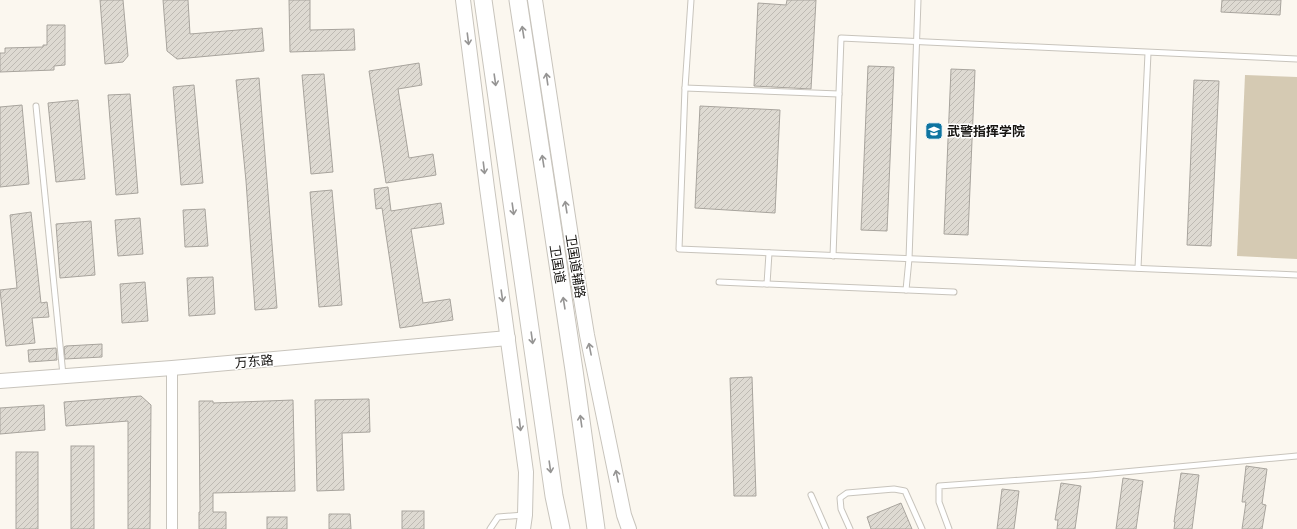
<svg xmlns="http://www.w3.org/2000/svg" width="1297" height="529" viewBox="0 0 1297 529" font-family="'Golos Text','Noto Sans SC',sans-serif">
<defs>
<pattern id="building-hatch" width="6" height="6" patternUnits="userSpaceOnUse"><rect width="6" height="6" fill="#dedad2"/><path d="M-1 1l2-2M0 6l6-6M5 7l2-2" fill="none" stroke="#bebab3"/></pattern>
</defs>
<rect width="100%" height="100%" fill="#fbf7ef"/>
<polygon fill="#d5cab3" points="1245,75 1297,77 1297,259 1237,256"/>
<g fill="url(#building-hatch)" stroke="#a8a49d">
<polygon points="100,0 123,0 128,56 123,62 105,64"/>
<polygon points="163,0 188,0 190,34 262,28 264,51 177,59 167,51"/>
<polygon points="289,0 310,0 310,30 354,29 355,50 290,52"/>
<polygon points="787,0 816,0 811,89 754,86 758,3 786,5"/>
<polygon points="1222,0 1281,0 1280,15 1221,12"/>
<polygon points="47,25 65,25 65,65 54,66 54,70 0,72 0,53 5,53 5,48 43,47 43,45 47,45"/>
<polygon points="419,63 422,85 398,89 409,158 433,154 436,175 386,183 369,71"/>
<polygon points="868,66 894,67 887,231 861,230"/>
<polygon points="951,69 975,70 968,235 944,234"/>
<polygon points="324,74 333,172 311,174 302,75"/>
<polygon points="259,78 277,308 255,310 246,181 236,80"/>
<polygon points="1194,80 1219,81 1211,246 1187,245"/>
<polygon points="194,85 203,183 181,185 173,87"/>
<polygon points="130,94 138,193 116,195 108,95"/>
<polygon points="78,100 85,179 56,182 48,103"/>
<polygon points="22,105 29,184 0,187 0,107"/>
<polygon points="700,106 780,110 775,213 695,208"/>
<polygon points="388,187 391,211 441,203 444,224 411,229 423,303 450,299 453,320 400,328 382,208 376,209 374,189"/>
<polygon points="332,190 342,305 319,307 310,192"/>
<polygon points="205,209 208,246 185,247 183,210"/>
<polygon points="31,212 41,303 47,302 49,317 32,318 35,343 6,346 0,290 17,288 10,215"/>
<polygon points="140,218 143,254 118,256 115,220"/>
<polygon points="91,221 95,275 60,278 56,224"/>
<polygon points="213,277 215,314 189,316 187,278"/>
<polygon points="145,282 148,321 122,323 120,284"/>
<polygon points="102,344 102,357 65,359 64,347 66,346"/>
<polygon points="56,348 57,360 29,362 28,350"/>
<polygon points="752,377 756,496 734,496 730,378"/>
<polygon points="141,396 151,405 150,529 128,529 128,421 66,426 64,402"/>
<polygon points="369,399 370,432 342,433 344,490 317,491 315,400"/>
<polygon points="293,400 295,491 213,493 213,512 226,512 226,529 199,529 199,512 200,512 199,401 213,401 213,403"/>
<polygon points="44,405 45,430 0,434 0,408"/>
<rect x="71" y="446" width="23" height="83"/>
<rect x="16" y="452" width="22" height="77"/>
<polygon points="1246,466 1267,469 1262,504 1266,505 1262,529 1242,529 1246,502 1242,502"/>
<polygon points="1181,473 1199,475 1192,529 1174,529 1175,522 1174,522"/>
<polygon points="1123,478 1143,481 1136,529 1116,529"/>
<polygon points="1061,483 1081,486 1075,529 1057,529 1058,520 1055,520"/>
<polygon points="1002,489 1019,491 1014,529 997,529"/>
<polygon points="901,503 912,529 871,529 867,517"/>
<rect x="402" y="511" width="22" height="18"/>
<polygon points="329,514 350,514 351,529 329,529"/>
<rect x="267" y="517" width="20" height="12"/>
</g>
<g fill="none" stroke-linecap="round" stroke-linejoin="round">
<defs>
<g id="lane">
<polyline points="691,0 685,88 679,249 1297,275"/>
<polyline points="685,88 839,94"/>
<polyline points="36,106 63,375"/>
<polyline points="833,256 841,38 1297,59"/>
<polyline points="1138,268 1148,53"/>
<polyline points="719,282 954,292"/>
<polyline points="767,284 769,253"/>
<polyline points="906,290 909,259 918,0"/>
<polyline points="811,495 826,529"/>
<polyline points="490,529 498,517 524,515"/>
<polyline points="850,529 841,509 840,498 847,493 894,489 905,491 922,529"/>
<polyline points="949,529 939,502 939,486 1091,475 1297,456"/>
</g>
<polyline id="street" points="172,529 172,368"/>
<g id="secondary">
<polyline points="463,0 487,188 526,472 525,515 523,529"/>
<polyline points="535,0 574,256 587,335 624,515 629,529"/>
<polyline points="0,381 172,368 508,338"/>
</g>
<g id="highway">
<polyline points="483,0 554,496 561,529"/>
<polyline points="518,0 574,370 596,529"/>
</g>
</defs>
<use href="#lane" stroke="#c8c4bc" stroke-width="7"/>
<use href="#street" stroke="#c8c4bc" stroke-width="12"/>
<use href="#secondary" stroke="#c8c4bc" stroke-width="16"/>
<use href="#highway" stroke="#c8c4bc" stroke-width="19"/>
<use href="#lane" stroke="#fff" stroke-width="5"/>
<use href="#street" stroke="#fff" stroke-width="10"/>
<use href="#secondary" stroke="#fff" stroke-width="14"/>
<use href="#highway" stroke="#fff" stroke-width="17"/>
</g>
<defs><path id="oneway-shaft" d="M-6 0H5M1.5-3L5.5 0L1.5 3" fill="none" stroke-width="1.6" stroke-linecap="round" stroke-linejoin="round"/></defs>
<g stroke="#969594">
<use href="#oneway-shaft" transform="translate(523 32) rotate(-99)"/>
<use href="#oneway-shaft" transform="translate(468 39) rotate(83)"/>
<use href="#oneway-shaft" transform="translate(547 79) rotate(-98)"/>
<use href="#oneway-shaft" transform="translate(495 80) rotate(82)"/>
<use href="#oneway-shaft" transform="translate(543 161) rotate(-99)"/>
<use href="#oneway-shaft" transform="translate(484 168) rotate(83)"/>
<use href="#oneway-shaft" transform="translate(566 207) rotate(-99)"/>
<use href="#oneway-shaft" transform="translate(513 209) rotate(82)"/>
<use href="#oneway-shaft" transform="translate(502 296) rotate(82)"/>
<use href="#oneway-shaft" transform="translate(564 303) rotate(-99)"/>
<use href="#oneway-shaft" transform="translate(532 338) rotate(82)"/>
<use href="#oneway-shaft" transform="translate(590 349) rotate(-101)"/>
<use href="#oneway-shaft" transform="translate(581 421) rotate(-98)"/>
<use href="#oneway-shaft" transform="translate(520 425) rotate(83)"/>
<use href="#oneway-shaft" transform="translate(550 467) rotate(82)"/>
<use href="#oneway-shaft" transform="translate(617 476) rotate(-102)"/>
</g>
<defs>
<symbol id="university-square" viewBox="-11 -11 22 22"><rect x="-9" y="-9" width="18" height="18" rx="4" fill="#0e74a0" stroke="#fff"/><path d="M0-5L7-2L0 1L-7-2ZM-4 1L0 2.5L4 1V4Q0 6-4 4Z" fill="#fff"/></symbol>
</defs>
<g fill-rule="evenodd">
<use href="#university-square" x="924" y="121" width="20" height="20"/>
</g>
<g text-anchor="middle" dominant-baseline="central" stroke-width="3" stroke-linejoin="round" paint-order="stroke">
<g font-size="13" font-weight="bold" fill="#161411" stroke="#fff" text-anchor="start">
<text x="947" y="131">武警指挥学院</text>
</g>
<g font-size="13" fill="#161411" stroke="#fff">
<text transform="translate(558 264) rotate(81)">卫国道</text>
<text transform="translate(576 266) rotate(81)">卫国道辅路</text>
<text transform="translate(254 361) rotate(-5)">万东路</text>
</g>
</g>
</svg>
